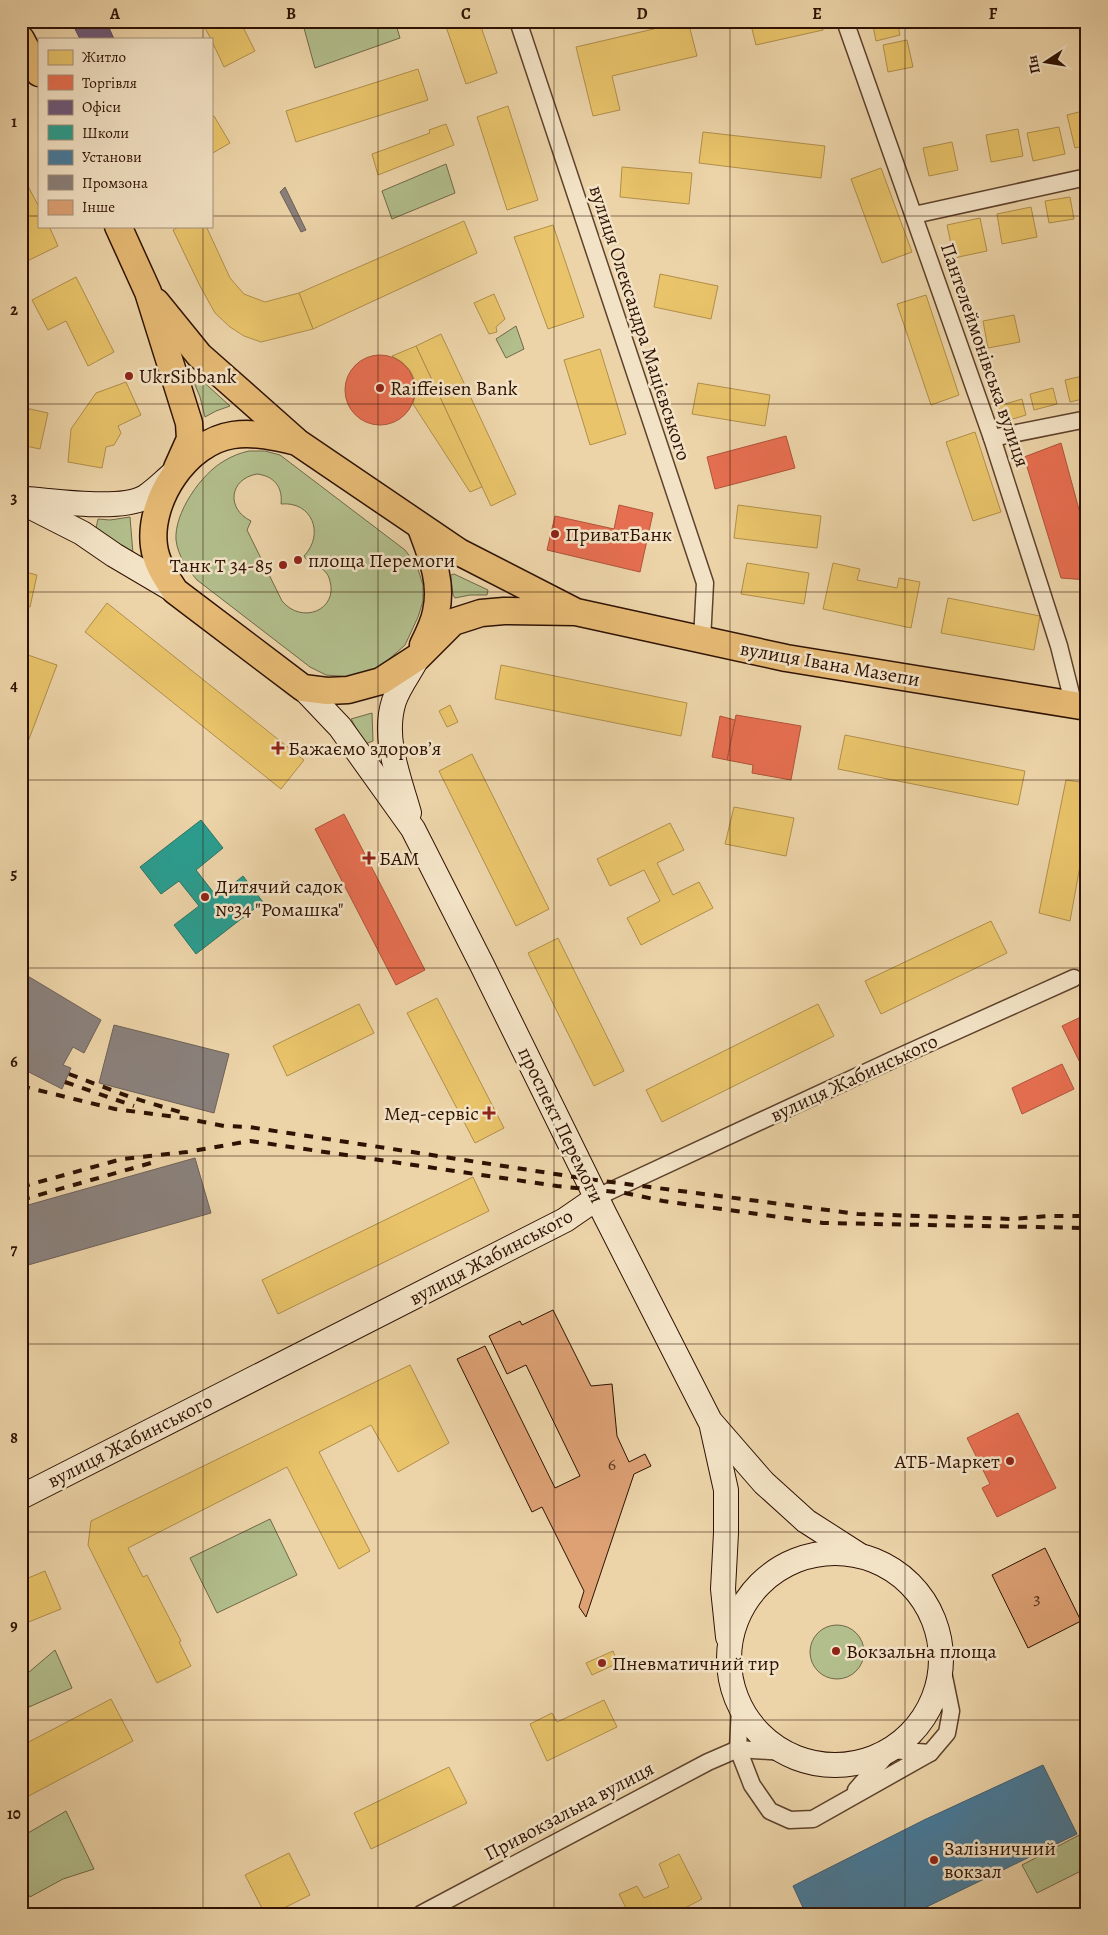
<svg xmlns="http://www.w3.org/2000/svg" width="1108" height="1935" viewBox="0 0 1108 1935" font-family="Alegreya,serif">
<rect width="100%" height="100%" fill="#ecd4a8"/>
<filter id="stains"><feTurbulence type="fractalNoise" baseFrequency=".004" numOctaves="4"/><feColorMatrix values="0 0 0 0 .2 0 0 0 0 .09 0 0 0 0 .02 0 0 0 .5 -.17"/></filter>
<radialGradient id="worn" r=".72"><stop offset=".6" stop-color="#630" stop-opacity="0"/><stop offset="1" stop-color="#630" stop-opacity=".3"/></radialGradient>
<g fill="#b2be8c" stroke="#706848" fill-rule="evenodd">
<polygon points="302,21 395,21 400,38 315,68"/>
<polygon points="446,164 455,193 392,219 382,191"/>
<polygon points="516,326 524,349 506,358 496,339"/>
<polygon points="197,376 230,406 216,411 205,417 200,397 193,380"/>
<path d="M249 451H265L280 455 405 550 417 566 423 585V601L418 617 405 645 378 669 351 677 326 675 310 667 197 580C187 568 178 556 176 540 174 513 201 474 224 461 232 456 240 453 249 451ZM257 474C274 476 283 487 281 504 312 501 325 534 304 556 310 567 326 564 330 581 338 610 302 625 282 601L247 530 251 521C226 509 229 479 257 474Z"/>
<polygon points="130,517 133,554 96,528 98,519 110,520"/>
<polygon points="454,574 488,590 487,595 470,595 455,598 453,595 451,578 451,575"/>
<polygon points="372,713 373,741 365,744 351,719"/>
<polygon points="270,1519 297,1575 217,1613 190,1558"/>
<circle cx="837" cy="1652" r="27"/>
<polygon points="55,1650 72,1688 29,1707 22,1678"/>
<polygon points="66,1811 94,1869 63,1879 30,1897 21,1881 21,1837"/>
<polygon points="1087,1831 1087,1868 1037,1893 1022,1865"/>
</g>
<g fill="#e9c46a" stroke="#b18f4b">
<polygon points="201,21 240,21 255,51 224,67 211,39"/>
<polygon points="444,21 479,21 497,73 466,84"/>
<polygon points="688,21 697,56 612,76 620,110 593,116 576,47"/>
<polygon points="750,21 821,21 823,30 756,45"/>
<polygon points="872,21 897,21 900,35 876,41"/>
<polygon points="907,40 913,67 888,72 883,45"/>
<polygon points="418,69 428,100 296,142 286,111"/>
<polygon points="508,106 538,200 507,210 477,117"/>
<polygon points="1087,110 1087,145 1075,148 1067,115"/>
<polygon points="214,116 230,143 211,154 211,117"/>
<polygon points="446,124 454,145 378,175 372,154 430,133 429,130"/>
<polygon points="1059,127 1065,154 1033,161 1027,133"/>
<polygon points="1018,129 1023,156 991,162 986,135"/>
<polygon points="703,132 825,146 821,178 699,163"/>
<polygon points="952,142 958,170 929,176 923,148"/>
<polygon points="622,167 692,173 689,204 620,197"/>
<polygon points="881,168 912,252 882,263 851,179"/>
<polygon points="21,173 39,207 39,226 49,226 58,246 21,264"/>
<polygon points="1070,197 1074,219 1049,223 1045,201"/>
<polygon points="1031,207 1037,237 1002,244 997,214"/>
<polygon points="980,218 987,251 954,258 947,225"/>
<polygon points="464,221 477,253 313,329 299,293"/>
<polygon points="553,225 584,317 548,329 514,237"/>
<polygon points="180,226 206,226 230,278 244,294 265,302 299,293 313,329 261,342 244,336 230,327 215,313 200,286 173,230"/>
<polygon points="660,274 718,286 711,319 654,307"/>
<polygon points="76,277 114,352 88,366 66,321 48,330 32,300"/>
<polygon points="494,294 505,319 496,327 497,332 489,334 474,303"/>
<polygon points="926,295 959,395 931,405 897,304"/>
<polygon points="1014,315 1020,342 988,348 983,321"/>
<polygon points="441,334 516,494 491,506 416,346"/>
<polygon points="416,346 482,487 470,492 413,404 416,393 415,381 410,370 402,362 392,356"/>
<polygon points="600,349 626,434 590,445 564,360"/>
<polygon points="1087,375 1087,398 1070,402 1065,380"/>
<polygon points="126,382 141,415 118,426 121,433 114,445 106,447 102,468 68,462 71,429 96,393"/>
<polygon points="698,383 770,395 765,426 692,414"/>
<polygon points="1053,388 1057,404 1034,410 1030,394"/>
<polygon points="1022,399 1026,415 1003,422 998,406"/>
<polygon points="21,407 48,413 40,449 21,445"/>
<polygon points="975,432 1001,512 973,521 946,442"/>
<polygon points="738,505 821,516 817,548 734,538"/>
<polygon points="747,563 809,573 804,604 741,594"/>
<polygon points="833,563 860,569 857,580 897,588 899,578 920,582 911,628 823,609"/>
<polygon points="21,571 37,575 30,607 21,605"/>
<polygon points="948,598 1040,616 1034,650 941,633"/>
<polygon points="107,603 304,760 281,789 85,632"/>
<polygon points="25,654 57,665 23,755 21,754 21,664"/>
<polygon points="501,665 687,703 681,736 495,699"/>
<polygon points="450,705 458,722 447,727 439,711"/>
<polygon points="845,735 1025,771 1018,805 838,769"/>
<polygon points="472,754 549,909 516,926 439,771"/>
<polygon points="1066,780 1087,783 1087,827 1070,921 1039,913"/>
<polygon points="734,807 794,818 786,856 725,844"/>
<polygon points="670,823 684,850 657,863 673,895 699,882 713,908 641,945 627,918 660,901 644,870 610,886 597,859"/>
<polygon points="991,921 1007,953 881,1014 865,981"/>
<polygon points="558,938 624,1071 594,1086 528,953"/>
<polygon points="437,998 504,1128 475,1143 407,1013"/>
<polygon points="359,1004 374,1033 287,1076 273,1046"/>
<polygon points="818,1004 834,1036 662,1122 646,1090"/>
<polygon points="473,1177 489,1211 278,1314 262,1280"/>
<polygon points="410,1365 449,1443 398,1472 371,1425 319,1452 370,1551 339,1569 287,1467 128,1548 143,1577 147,1575 181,1641 179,1642 191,1666 157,1683 88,1545 91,1521"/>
<polygon points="45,1571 61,1609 21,1625 21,1581"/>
<polygon points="613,1651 618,1663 592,1675 586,1663"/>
<polygon points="111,1699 133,1741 21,1800 21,1746"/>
<polygon points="604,1700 617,1727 547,1761 530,1724 552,1713 557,1722"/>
<polygon points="449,1767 467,1803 371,1849 354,1813"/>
<polygon points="289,1853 310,1895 272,1914 265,1914 245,1875"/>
<polygon points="679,1854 702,1899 674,1914 629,1914 619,1894 637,1886 644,1898 669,1887 659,1864"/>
</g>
<g fill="#e76f51" stroke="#b0533a">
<circle cx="380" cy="390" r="35"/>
<polygon points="786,436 795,468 715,489 707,457"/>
<polygon points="1061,443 1087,539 1087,580 1061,578 1024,457"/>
<polygon points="619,505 653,513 640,572 547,550 555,516 614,529"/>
<polygon points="736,715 801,726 791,780 752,773 753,765 727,760"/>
<polygon points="720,716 735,720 727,760 712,757"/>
<polygon points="344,814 425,970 396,985 315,829"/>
<polygon points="1087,1014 1087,1077 1062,1026"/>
<polygon points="1062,1064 1074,1089 1022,1114 1012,1088"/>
<polygon points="1018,1413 1056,1488 997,1517 982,1488 990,1484 967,1438"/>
</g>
<g fill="#6d597a" stroke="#5a4456">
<polygon points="71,21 106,21 114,39 80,39"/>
<polygon points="1087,434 1087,458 1086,458 1081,435"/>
</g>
<polygon fill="#2a9d8f" stroke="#2c7365" points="201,820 223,848 196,870 217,897 243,876 263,902 196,954 174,925 199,906 179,881 161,894 140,867"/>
<polygon fill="#457b9d" stroke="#3e5c6f" points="1043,1765 1077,1834 912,1914 806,1914 793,1886 924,1820"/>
<g fill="#8a817c" stroke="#6f6058">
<polygon points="285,187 306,230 301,232 280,192"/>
<polygon points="21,972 101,1020 84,1053 73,1047 63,1065 71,1068 62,1089 21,1068"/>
<polygon points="114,1025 229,1054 214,1113 99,1083"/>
<polygon points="195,1158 211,1213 21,1267 21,1207"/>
</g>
<g fill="#dda174" stroke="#2f1203">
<polygon points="553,1310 591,1386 612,1384 617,1436 629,1462 645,1454 651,1466 634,1474 586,1617 579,1607 584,1591 542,1507 532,1512 457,1359 485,1346 555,1488 580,1476 526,1365 507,1374 489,1336 520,1321 522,1325"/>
<polygon points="1045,1548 1081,1621 1028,1648 992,1575"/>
</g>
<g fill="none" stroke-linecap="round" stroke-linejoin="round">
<defs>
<g id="street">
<polyline points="518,21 705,583 702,640"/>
<polyline points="845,21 992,438 1059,646 1074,706"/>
<polyline points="914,215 1087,177"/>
<polyline points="992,438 1087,419"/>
<polyline points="597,1198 610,1191 903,1055 1074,978"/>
<polyline points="740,1707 738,1749 752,1785 770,1811 790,1820 813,1819 930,1753 947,1733 951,1711 941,1662"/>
<polyline points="856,1790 891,1750 930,1753"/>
<polyline points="421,1914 708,1762 738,1749 784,1752"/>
</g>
<g id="secondary">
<path d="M26 499C55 501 121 511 145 497 156 490 165 480 175 472"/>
<polyline points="21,502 82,533 114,555 175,591"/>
<polyline points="303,688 340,727 413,829 482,965 605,1215 710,1421 764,1483 806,1521 859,1555"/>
<path d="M409 813C399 777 382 738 394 701 399 686 411 671 418 657"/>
<polyline points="712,1427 726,1490 726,1533 723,1589 728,1637"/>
<polyline points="21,1497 565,1220 597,1198"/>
<circle cx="835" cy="1659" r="106"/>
</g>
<g id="primary">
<polyline points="21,39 39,73"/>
<polyline points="118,226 148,292 189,423 190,439 177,468"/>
<polyline points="156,302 199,355 295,440"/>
<path d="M421 528C431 555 443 582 436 612 434 623 428 635 423 645"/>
<path d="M576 612 459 552 297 442C276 437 255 432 233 435 186 442 148 501 154 546 156 563 166 577 175 591L303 688 327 691 348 690 381 681 418 657 453 622 481 613 504 611 576 612 786 658 1087 707"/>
</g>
</defs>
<use href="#street" stroke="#5e422c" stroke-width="19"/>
<use href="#secondary" stroke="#2f1203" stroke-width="26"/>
<use href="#primary" stroke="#2f1203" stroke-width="29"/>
<use href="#street" stroke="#f3e3c6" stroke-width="16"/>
<use href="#secondary" stroke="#f3e3c6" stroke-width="24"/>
<use href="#primary" stroke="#e6ba74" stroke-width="26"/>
<g stroke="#2f1203" stroke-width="4" stroke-dasharray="9 9" stroke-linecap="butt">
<polyline points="69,1074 130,1097 180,1112"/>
<polyline points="65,1082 134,1106"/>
<polyline points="21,1086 115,1109 184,1118 224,1126 249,1127 588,1179 858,1214 1013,1219 1047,1216 1087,1216"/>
<polyline points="21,1187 122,1159 187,1152 250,1141 557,1186 625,1193 663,1201 823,1223 1087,1228"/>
<polyline points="21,1200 158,1161"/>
</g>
</g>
<path fill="none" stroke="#2f1203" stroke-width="1" stroke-opacity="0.55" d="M203 21V39M378 21V1914M554 21V1914M730 21V1914M905 21V1914M21 216H39M211 216H1087M203 226V1914M21 404H1087M21 592H1087M21 780H1087M21 968H1087M21 1156H1087M21 1344H1087M21 1532H1087M21 1720H1087"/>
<g fill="#8f2418" stroke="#f3e3c6" stroke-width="2">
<circle cx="129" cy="376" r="5"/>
<circle cx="380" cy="388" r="5"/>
<circle cx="555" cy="534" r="5"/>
<circle cx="298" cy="560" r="5"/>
<circle cx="283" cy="565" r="5"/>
<path d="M275.5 740.5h5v5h5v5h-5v5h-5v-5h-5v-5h5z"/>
<path d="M366.5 850.5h5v5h5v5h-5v5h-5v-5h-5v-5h5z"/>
<circle cx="205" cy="897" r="5"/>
<path d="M486.5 1105.5h5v5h5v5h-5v5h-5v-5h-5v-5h5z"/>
<circle cx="1010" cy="1461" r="5"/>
<circle cx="836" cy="1651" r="5"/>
<circle cx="602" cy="1663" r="5"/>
<circle cx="934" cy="1860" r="5"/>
</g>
<g text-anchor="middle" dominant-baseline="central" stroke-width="5" stroke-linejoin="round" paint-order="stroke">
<g font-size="18" fill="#5a361f">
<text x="612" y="1464">6</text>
<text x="1037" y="1598">3</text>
</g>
<g font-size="20" fill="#2f1203" stroke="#f3e3c6">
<text transform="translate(640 323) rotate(72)">вулиця Олександра Мацієвського</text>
<text transform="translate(985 355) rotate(71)">Пантелеймонівська вулиця</text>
<text transform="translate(830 664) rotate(10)">вулиця Івана Мазепи</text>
<text transform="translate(854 1078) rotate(-25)">вулиця Жабинського</text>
<text transform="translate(561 1125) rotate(64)">проспект Перемоги</text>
<text transform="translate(491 1257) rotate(-28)">вулиця Жабинського</text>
<text transform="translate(130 1441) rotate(-27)">вулиця Жабинського</text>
<text transform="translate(569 1811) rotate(-28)">Привокзальна вулиця</text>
</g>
<g font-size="20" fill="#2f1203" stroke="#f3e3c6" text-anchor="start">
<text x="139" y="376">UkrSibbank</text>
<text x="390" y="388">Raiffeisen Bank</text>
<text x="565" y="534">ПриватБанк</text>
<text x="308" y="560">площа Перемоги</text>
<text x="273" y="565" text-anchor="end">Танк Т 34-85</text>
<text x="288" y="748">Бажаємо здоровʼя</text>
<text x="379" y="858">БАМ</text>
<text x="215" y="886">Дитячий садок<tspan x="215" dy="23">№34 "Ромашка"</tspan></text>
<text x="479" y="1113" text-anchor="end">Мед-сервіс</text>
<text x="1000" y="1461" text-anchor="end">АТБ-Маркет</text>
<text x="846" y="1651">Вокзальна площа</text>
<text x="612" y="1663">Пневматичний тир</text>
<text x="944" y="1848">Залізничний<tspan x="944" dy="23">вокзал</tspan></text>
</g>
</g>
<rect width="1108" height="1935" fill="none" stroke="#ecd4a8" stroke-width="55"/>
<rect x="38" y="38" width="175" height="190" fill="#f3e3c6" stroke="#a58f78"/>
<rect x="48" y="50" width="25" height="15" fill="#e9c46a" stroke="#a58f78"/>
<text x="82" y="62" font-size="15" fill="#2f1203">Житло</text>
<rect x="48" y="75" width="25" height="15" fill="#e76f51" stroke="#a58f78"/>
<text x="82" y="88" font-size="15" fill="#2f1203">Торгівля</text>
<rect x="48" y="100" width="25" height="15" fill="#6d597a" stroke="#a58f78"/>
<text x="82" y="112" font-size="15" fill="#2f1203">Офіси</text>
<rect x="48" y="125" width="25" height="15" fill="#2a9d8f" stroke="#a58f78"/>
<text x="82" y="138" font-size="15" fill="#2f1203">Школи</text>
<rect x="48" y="150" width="25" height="15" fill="#457b9d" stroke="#a58f78"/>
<text x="82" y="162" font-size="15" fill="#2f1203">Установи</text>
<rect x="48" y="175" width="25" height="15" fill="#8a817c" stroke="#a58f78"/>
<text x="82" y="188" font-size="15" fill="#2f1203">Промзона</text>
<rect x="48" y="200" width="25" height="15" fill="#dda174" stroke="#a58f78"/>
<text x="82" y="212" font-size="15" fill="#2f1203">Інше</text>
<g transform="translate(1046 62) rotate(258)" stroke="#f3e3c6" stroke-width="4" paint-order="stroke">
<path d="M0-4L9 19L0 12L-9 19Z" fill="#2f1203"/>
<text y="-8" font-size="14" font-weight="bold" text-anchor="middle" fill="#2f1203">Пн</text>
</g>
<rect x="28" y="28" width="1052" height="1880" fill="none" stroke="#2f1203" stroke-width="2"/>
<g font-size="16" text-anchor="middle" font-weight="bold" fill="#2f1203">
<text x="115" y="19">A</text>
<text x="291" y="19">B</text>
<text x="466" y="19">C</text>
<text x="642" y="19">D</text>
<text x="817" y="19">E</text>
<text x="993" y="19">F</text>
<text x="14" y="127">1</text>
<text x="14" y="315">2</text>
<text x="14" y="503">3</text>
<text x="14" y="691">4</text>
<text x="14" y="879">5</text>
<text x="14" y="1067">6</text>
<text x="14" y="1255">7</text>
<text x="14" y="1443">8</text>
<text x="14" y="1631">9</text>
<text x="14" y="1819">10</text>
</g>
<rect width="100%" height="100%" filter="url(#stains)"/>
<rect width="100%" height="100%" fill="url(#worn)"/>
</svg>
